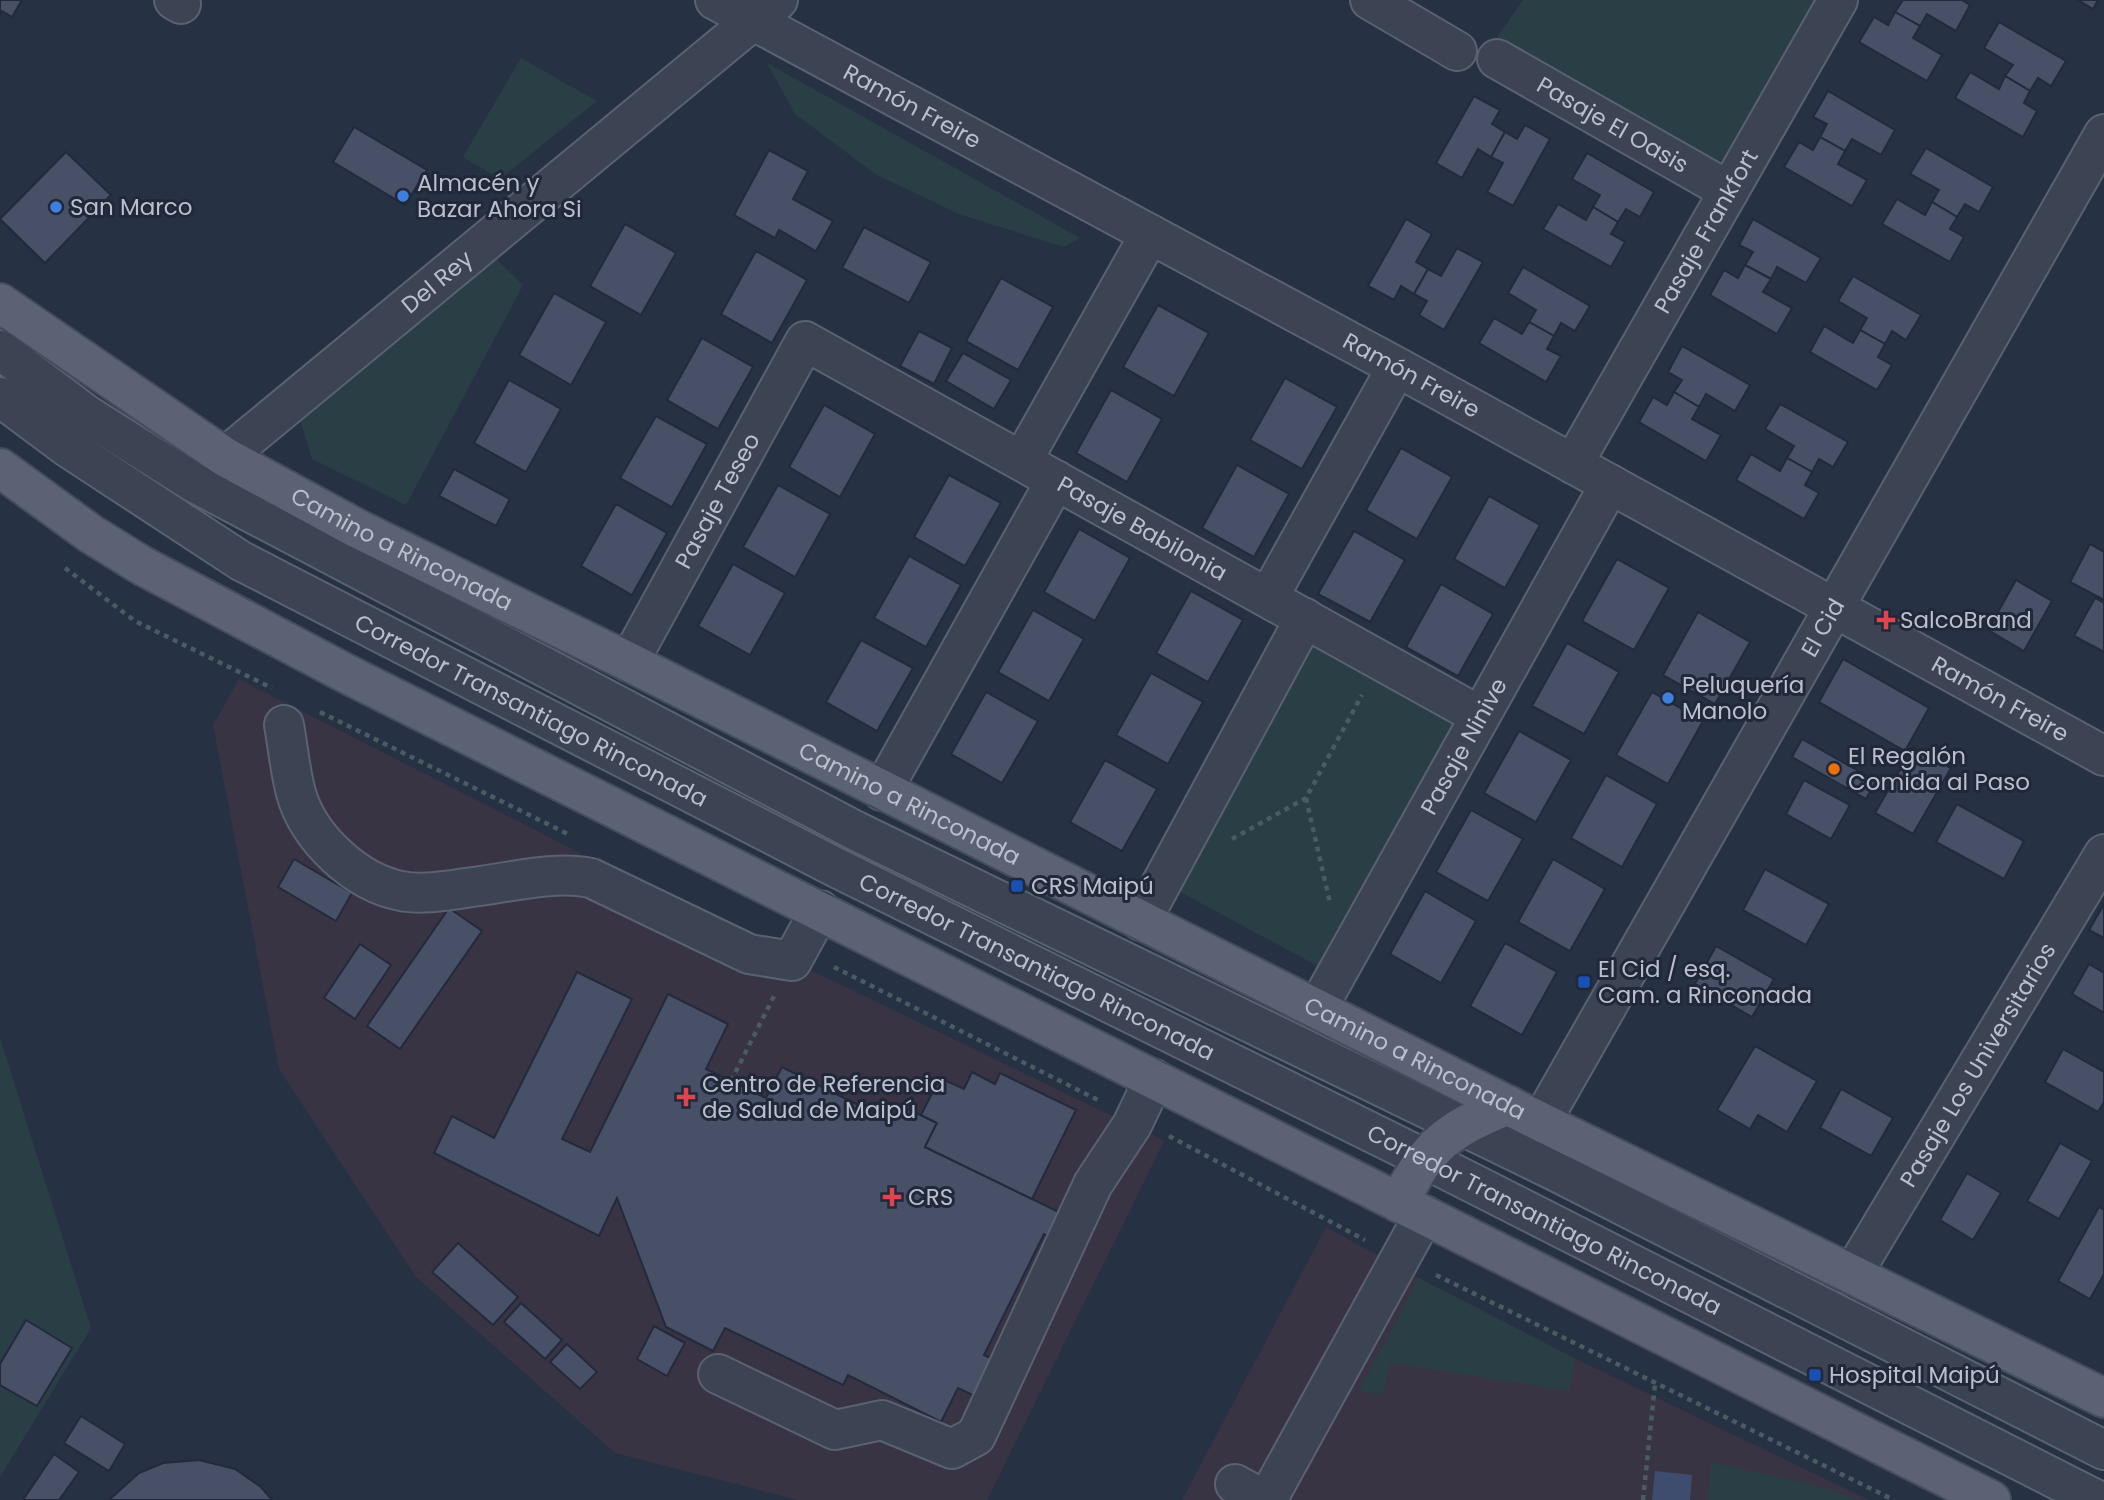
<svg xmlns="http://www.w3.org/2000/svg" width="2104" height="1500" viewBox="0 0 2104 1500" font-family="Poppins,sans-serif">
<rect width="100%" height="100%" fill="#273144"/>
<g fill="#383444">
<polygon points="239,679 792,961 1164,1141 987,1500 798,1500 615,1453 416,1277 279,1069 213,725"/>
<polygon points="1326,1227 1419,1278 1574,1358 1869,1500 1182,1500"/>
</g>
<g fill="#2a3f45">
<polygon points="1523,0 1824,0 1733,160 1717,161 1497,37"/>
<polygon points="521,58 597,101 500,179 463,157"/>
<polygon points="767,63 1080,238 1064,247 959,214 875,174 795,114"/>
<polygon points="495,258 523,285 406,505 312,459 298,413"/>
<polygon points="1295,625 1462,715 1325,970 1158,880"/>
<polygon points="0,1038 91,1328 0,1477"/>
<polygon points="1419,1278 1574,1358 1570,1391 1391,1363 1382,1394 1359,1391"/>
<polygon points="1711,1462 1830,1489 1856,1500 1708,1500"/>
</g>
<polygon fill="#3e4c6d" points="1655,1471 1692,1475 1690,1500 1652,1500"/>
<g fill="#475066" stroke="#222a3b" stroke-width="2">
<polygon points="0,0 22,0 12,17 2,11 0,14"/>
<polygon points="1903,0 1962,0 1970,5 1956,31 1927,14 1920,26 1895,12"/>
<polygon points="2078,0 2098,0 2093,9"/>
<polygon points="1895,12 1920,26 1913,38 1942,55 1927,81 1859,42 1874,17 1888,25"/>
<polygon points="1999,22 2066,61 2051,86 2038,78 2030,91 2005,76 2013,65 1984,48"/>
<polygon points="1970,72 1999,89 2005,76 2030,91 2024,103 2037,111 2023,137 1955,98"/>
<polygon points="1828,91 1895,130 1881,155 1852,139 1845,151 1820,137 1827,124 1813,117"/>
<polygon points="1474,96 1500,110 1492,124 1505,132 1491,157 1478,149 1462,178 1436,163"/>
<polygon points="1525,125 1550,139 1513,206 1487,192 1503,163 1491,157 1505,132 1517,139"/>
<polygon points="354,127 427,170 405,205 333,162"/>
<polygon points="1820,137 1845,151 1838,164 1867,180 1852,206 1784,167 1799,142 1813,150"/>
<polygon points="1926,148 1993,187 1979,212 1965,204 1957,217 1932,202 1939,190 1910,174"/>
<polygon points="769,150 808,171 793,199 833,221 816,251 779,230 775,238 734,215"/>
<polygon points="66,152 111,195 45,263 0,219"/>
<polygon points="1587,153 1654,192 1640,217 1626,209 1618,222 1593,207 1600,195 1572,179"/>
<polygon points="1897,199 1925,215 1932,202 1957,217 1950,229 1964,237 1950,262 1882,224"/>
<polygon points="1558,204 1586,220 1593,207 1618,222 1611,234 1625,242 1611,267 1543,229"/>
<polygon points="1406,219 1432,234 1416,262 1428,269 1414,294 1401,286 1394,300 1368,286"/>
<polygon points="1753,219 1821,258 1806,283 1777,267 1771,279 1745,265 1753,252 1739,245"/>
<polygon points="625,224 676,253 641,315 590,286"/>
<polygon points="864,227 931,262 909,303 842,268"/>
<polygon points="1457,248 1483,262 1444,330 1419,315 1427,301 1414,294 1428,269 1441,276"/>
<polygon points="756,251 807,280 772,343 721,314"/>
<polygon points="1745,265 1771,279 1763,292 1792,308 1777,334 1710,295 1724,270 1738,278"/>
<polygon points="1523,267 1590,306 1575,331 1561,323 1554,336 1529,322 1536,310 1508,293"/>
<polygon points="1853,276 1921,315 1906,340 1892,331 1885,344 1860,330 1867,318 1838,301"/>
<polygon points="1001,278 1053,307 1018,370 966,341"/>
<polygon points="554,293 606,322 571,385 519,355"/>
<polygon points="1158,305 1209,333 1174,396 1123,367"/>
<polygon points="1494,318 1522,334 1529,322 1554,336 1547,349 1561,356 1546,382 1479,343"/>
<polygon points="1824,326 1853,343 1860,330 1885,344 1878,357 1892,365 1877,390 1810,352"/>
<polygon points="919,331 952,348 934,384 900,366"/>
<polygon points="702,338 753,367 718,429 667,400"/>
<polygon points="1682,346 1750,385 1735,411 1706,394 1699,407 1674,392 1682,380 1668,372"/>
<polygon points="963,353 1011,380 994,409 946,381"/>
<polygon points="1285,378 1337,407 1302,469 1250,440"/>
<polygon points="509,380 561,409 526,472 474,443"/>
<polygon points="1111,390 1162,419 1127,482 1076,453"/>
<polygon points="1674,392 1699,407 1692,419 1721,435 1706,461 1639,422 1653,397 1667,405"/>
<polygon points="1780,404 1848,442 1833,467 1819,459 1812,472 1787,458 1794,446 1765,429"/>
<polygon points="824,405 875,434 840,497 789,467"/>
<polygon points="656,416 707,444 672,507 620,478"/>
<polygon points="1401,448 1452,477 1417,539 1366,510"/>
<polygon points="1751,454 1780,471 1787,458 1812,472 1805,485 1819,493 1804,519 1736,480"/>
<polygon points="1237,465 1289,494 1254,557 1202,528"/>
<polygon points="454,469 510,499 496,526 439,496"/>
<polygon points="949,475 1001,503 965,566 914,537"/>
<polygon points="778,485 830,514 795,577 743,547"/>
<polygon points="1489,496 1540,525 1505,588 1454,559"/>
<polygon points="616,504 667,533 632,595 581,566"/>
<polygon points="1079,529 1130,558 1095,621 1044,592"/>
<polygon points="1354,531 1405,560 1370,622 1318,594"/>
<polygon points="2090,544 2104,552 2104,600 2070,582"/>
<polygon points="909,556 961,585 926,647 874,618"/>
<polygon points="1617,559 1669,588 1634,650 1582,621"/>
<polygon points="733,564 785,593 750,655 698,626"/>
<polygon points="2016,580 2052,601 2024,651 1988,630"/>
<polygon points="1441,584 1493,614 1458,676 1406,647"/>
<polygon points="1191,591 1243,620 1208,682 1156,653"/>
<polygon points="2095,598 2104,603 2104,652 2074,636"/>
<polygon points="1033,610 1084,639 1049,701 998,672"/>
<polygon points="1698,612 1750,642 1715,704 1663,675"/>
<polygon points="861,640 913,668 877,731 826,702"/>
<polygon points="1567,643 1619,672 1584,734 1532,706"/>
<polygon points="1843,659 1929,708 1905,751 1819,702"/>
<polygon points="1151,673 1203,702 1168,764 1116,735"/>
<polygon points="986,692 1038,721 1002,783 951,754"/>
<polygon points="1652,692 1703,721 1668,784 1616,755"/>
<polygon points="1519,731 1571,760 1536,822 1484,793"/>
<polygon points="1802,739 1876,781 1866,799 1792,757"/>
<polygon points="1913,747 1951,768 1913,834 1875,813"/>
<polygon points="1105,760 1157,789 1122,851 1070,822"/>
<polygon points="1606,775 1657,804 1622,867 1571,838"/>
<polygon points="1804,780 1850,805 1831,839 1786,814"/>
<polygon points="1957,804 2024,841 2004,879 1936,842"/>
<polygon points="1471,810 1523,839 1488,901 1436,872"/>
<polygon points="294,859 352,893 336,921 278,887"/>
<polygon points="1553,859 1605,889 1570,951 1518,922"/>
<polygon points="1765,869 1829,904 1806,945 1743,910"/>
<polygon points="1425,891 1476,921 1441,983 1390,954"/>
<polygon points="2104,904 2104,938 2089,930"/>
<polygon points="449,908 482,931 400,1049 367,1026"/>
<polygon points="1505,943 1557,972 1522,1035 1470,1006"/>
<polygon points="360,944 391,965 355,1019 324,998"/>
<polygon points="1716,946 1774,979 1752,1017 1695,984"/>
<polygon points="2089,964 2104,973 2104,1013 2072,994"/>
<polygon points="577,972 632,999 562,1139 590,1152 668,994 728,1024 706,1069 766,1098 782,1067 892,1122 900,1105 937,1123 925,1147 1069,1217 1057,1241 1044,1234 984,1355 997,1361 979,1398 958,1388 941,1422 848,1375 843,1385 725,1328 713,1351 666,1327 617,1198 599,1236 434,1153 452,1116 494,1138"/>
<polygon points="1755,1046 1817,1081 1787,1132 1758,1115 1750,1129 1717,1110"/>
<polygon points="2063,1049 2104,1072 2104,1102 2098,1112 2045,1082"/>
<polygon points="972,1072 995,1084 1000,1073 1076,1110 1032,1199 925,1147 937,1123 921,1115 940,1078 964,1089"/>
<polygon points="1841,1089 1893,1118 1871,1156 1820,1128"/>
<polygon points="2060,1143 2092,1161 2059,1219 2027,1201"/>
<polygon points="1967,1173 2001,1193 1973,1240 1940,1220"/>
<polygon points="2099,1207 2104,1210 2104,1274 2090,1299 2058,1281"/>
<polygon points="458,1243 518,1297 493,1325 432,1272"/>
<polygon points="521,1303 562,1340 545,1359 504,1322"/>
<polygon points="26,1320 72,1348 37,1406 0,1385 0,1364"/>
<polygon points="654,1326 685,1343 667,1376 637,1359"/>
<polygon points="567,1344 597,1372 580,1389 550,1362"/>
<polygon points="81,1416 125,1444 109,1471 64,1443"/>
<polygon points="54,1454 79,1472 59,1500 23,1500"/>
<polygon points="199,1460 235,1469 261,1487 272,1500 109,1500 139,1473 163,1463"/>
</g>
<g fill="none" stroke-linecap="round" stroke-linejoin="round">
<defs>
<g id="minor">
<polyline points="174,0 181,4"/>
<path id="s1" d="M715 0 1397 367 2104 756"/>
<polyline points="1370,0 1457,51"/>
<path id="s2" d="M1497 59 1729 191"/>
<polyline points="0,350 87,415 193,482 856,831 1557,1172 2104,1450"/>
<path id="s3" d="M0 397 67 447 241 561 835 867 1423 1158 2097 1500"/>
<path id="s4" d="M225 457 778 0"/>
<polyline points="1022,461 1150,234"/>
<path id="s5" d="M1573 464 1838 0"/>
<polyline points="1268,598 1397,367"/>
<path id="s6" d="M629 662 805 341 1480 716"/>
<path d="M284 725C288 747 290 771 296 793 308 837 355 882 401 891 425 896 456 889 480 886 517 881 555 871 591 878L749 954 792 961 820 910"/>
<polyline points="882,791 1056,480"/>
<polyline points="1141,921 1305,618"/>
<path id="s7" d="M1317 1009 1610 484"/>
<path id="s8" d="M1541 1122 2104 134"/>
<path id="s9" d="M1852 1275 2104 854"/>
<polyline points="718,1374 835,1430 882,1420 952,1449 976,1436 1093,1184 1132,1125 1154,1079"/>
<polyline points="1235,1484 1264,1500"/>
<polyline points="1267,1500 1424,1215"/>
</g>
<g id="major">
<path id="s10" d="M0 303 225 457 356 528 629 662 1541 1122 2104 1398"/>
<polyline points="0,468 91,534 141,565 345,673 1991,1500"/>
<path d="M1399 1203C1429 1143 1447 1131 1508 1105"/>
</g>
</defs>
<use href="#minor" stroke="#5a6171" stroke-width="42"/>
<use href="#major" stroke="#464c5d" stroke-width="42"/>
<g stroke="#485c61" stroke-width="4.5" stroke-dasharray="5 5" stroke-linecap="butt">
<polyline points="65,568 135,621 272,688"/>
<polyline points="320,712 570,835"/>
<polyline points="1306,798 1330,903"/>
<polyline points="1232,839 1306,798 1362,695"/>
<polyline points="834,967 1102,1102"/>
<polyline points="731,1081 774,996"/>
<polyline points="1169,1136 1365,1240"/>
<polyline points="1436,1275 1894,1500"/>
<polyline points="1643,1500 1655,1384"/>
</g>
<use href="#minor" stroke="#3c4353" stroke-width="38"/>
<use href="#major" stroke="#5a6273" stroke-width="38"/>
</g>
<g fill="#3f7fe0" stroke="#202839" stroke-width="2.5">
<circle cx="403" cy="196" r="7"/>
<circle cx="56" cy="207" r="7"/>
<circle cx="1668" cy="698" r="7"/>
</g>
<g fill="#e0444e" stroke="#202839" stroke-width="2.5">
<path d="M1882.5 609.5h7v7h7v7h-7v7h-7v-7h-7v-7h7z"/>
<path d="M682.5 1086.5h7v7h7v7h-7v7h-7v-7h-7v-7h7z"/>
<path d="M888.5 1186.5h7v7h7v7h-7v7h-7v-7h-7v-7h7z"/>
</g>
<circle fill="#e8710a" stroke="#202839" stroke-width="2.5" cx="1834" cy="769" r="7"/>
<g fill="#1a4fb4" stroke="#202839" stroke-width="2.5">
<rect x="1010" y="879" width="14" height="14" rx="3.5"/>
<rect x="1577" y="975" width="14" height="14" rx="3.5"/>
<rect x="1808" y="1368" width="14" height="14" rx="3.5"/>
</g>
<g text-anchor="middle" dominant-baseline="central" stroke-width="6" stroke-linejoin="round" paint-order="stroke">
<g font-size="23" fill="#b9bfcd" stroke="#202839">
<text stroke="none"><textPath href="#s1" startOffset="224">Ramón Freire</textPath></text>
<text stroke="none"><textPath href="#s2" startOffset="133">Pasaje El Oasis</textPath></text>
<text stroke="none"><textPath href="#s5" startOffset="268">Pasaje Frankfort</textPath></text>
<text stroke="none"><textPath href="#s4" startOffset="275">Del Rey</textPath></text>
<text stroke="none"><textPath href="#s1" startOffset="791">Ramón Freire</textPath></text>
<text stroke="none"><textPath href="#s6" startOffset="184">Pasaje Teseo</textPath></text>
<text stroke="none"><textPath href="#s6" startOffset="752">Pasaje Babilonia</textPath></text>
<text stroke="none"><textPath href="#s10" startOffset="472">Camino a Rinconada</textPath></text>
<text stroke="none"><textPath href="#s8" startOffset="569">El Cid</textPath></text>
<text stroke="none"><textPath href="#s1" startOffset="1463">Ramón Freire</textPath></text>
<text stroke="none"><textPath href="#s3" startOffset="618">Corredor Transantiago Rinconada</textPath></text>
<text stroke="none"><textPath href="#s7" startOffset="301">Pasaje Ninive</textPath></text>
<text stroke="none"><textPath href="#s10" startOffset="1040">Camino a Rinconada</textPath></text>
<text stroke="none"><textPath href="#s3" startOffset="1185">Corredor Transantiago Rinconada</textPath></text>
<text stroke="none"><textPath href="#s10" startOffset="1606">Camino a Rinconada</textPath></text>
<text stroke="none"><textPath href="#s9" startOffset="245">Pasaje Los Universitarios</textPath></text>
<text stroke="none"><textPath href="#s3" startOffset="1752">Corredor Transantiago Rinconada</textPath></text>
</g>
<g font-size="23" fill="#b9bfcd" stroke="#202839" text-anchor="start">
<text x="417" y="183">Almacén y<tspan x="417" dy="26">Bazar Ahora Si</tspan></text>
<text x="70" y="207">San Marco</text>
<text x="1900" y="620">SalcoBrand</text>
<text x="1682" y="685">Peluquería<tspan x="1682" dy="26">Manolo</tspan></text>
<text x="1848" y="756">El Regalón<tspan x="1848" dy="26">Comida al Paso</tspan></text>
<text x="1031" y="886">CRS Maipú</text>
<text x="1598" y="969">El Cid / esq.<tspan x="1598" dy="26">Cam. a Rinconada</tspan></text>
<text x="702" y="1084">Centro de Referencia<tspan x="702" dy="26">de Salud de Maipú</tspan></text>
<text x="908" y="1197">CRS</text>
<text x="1829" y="1375">Hospital Maipú</text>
</g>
</g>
</svg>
